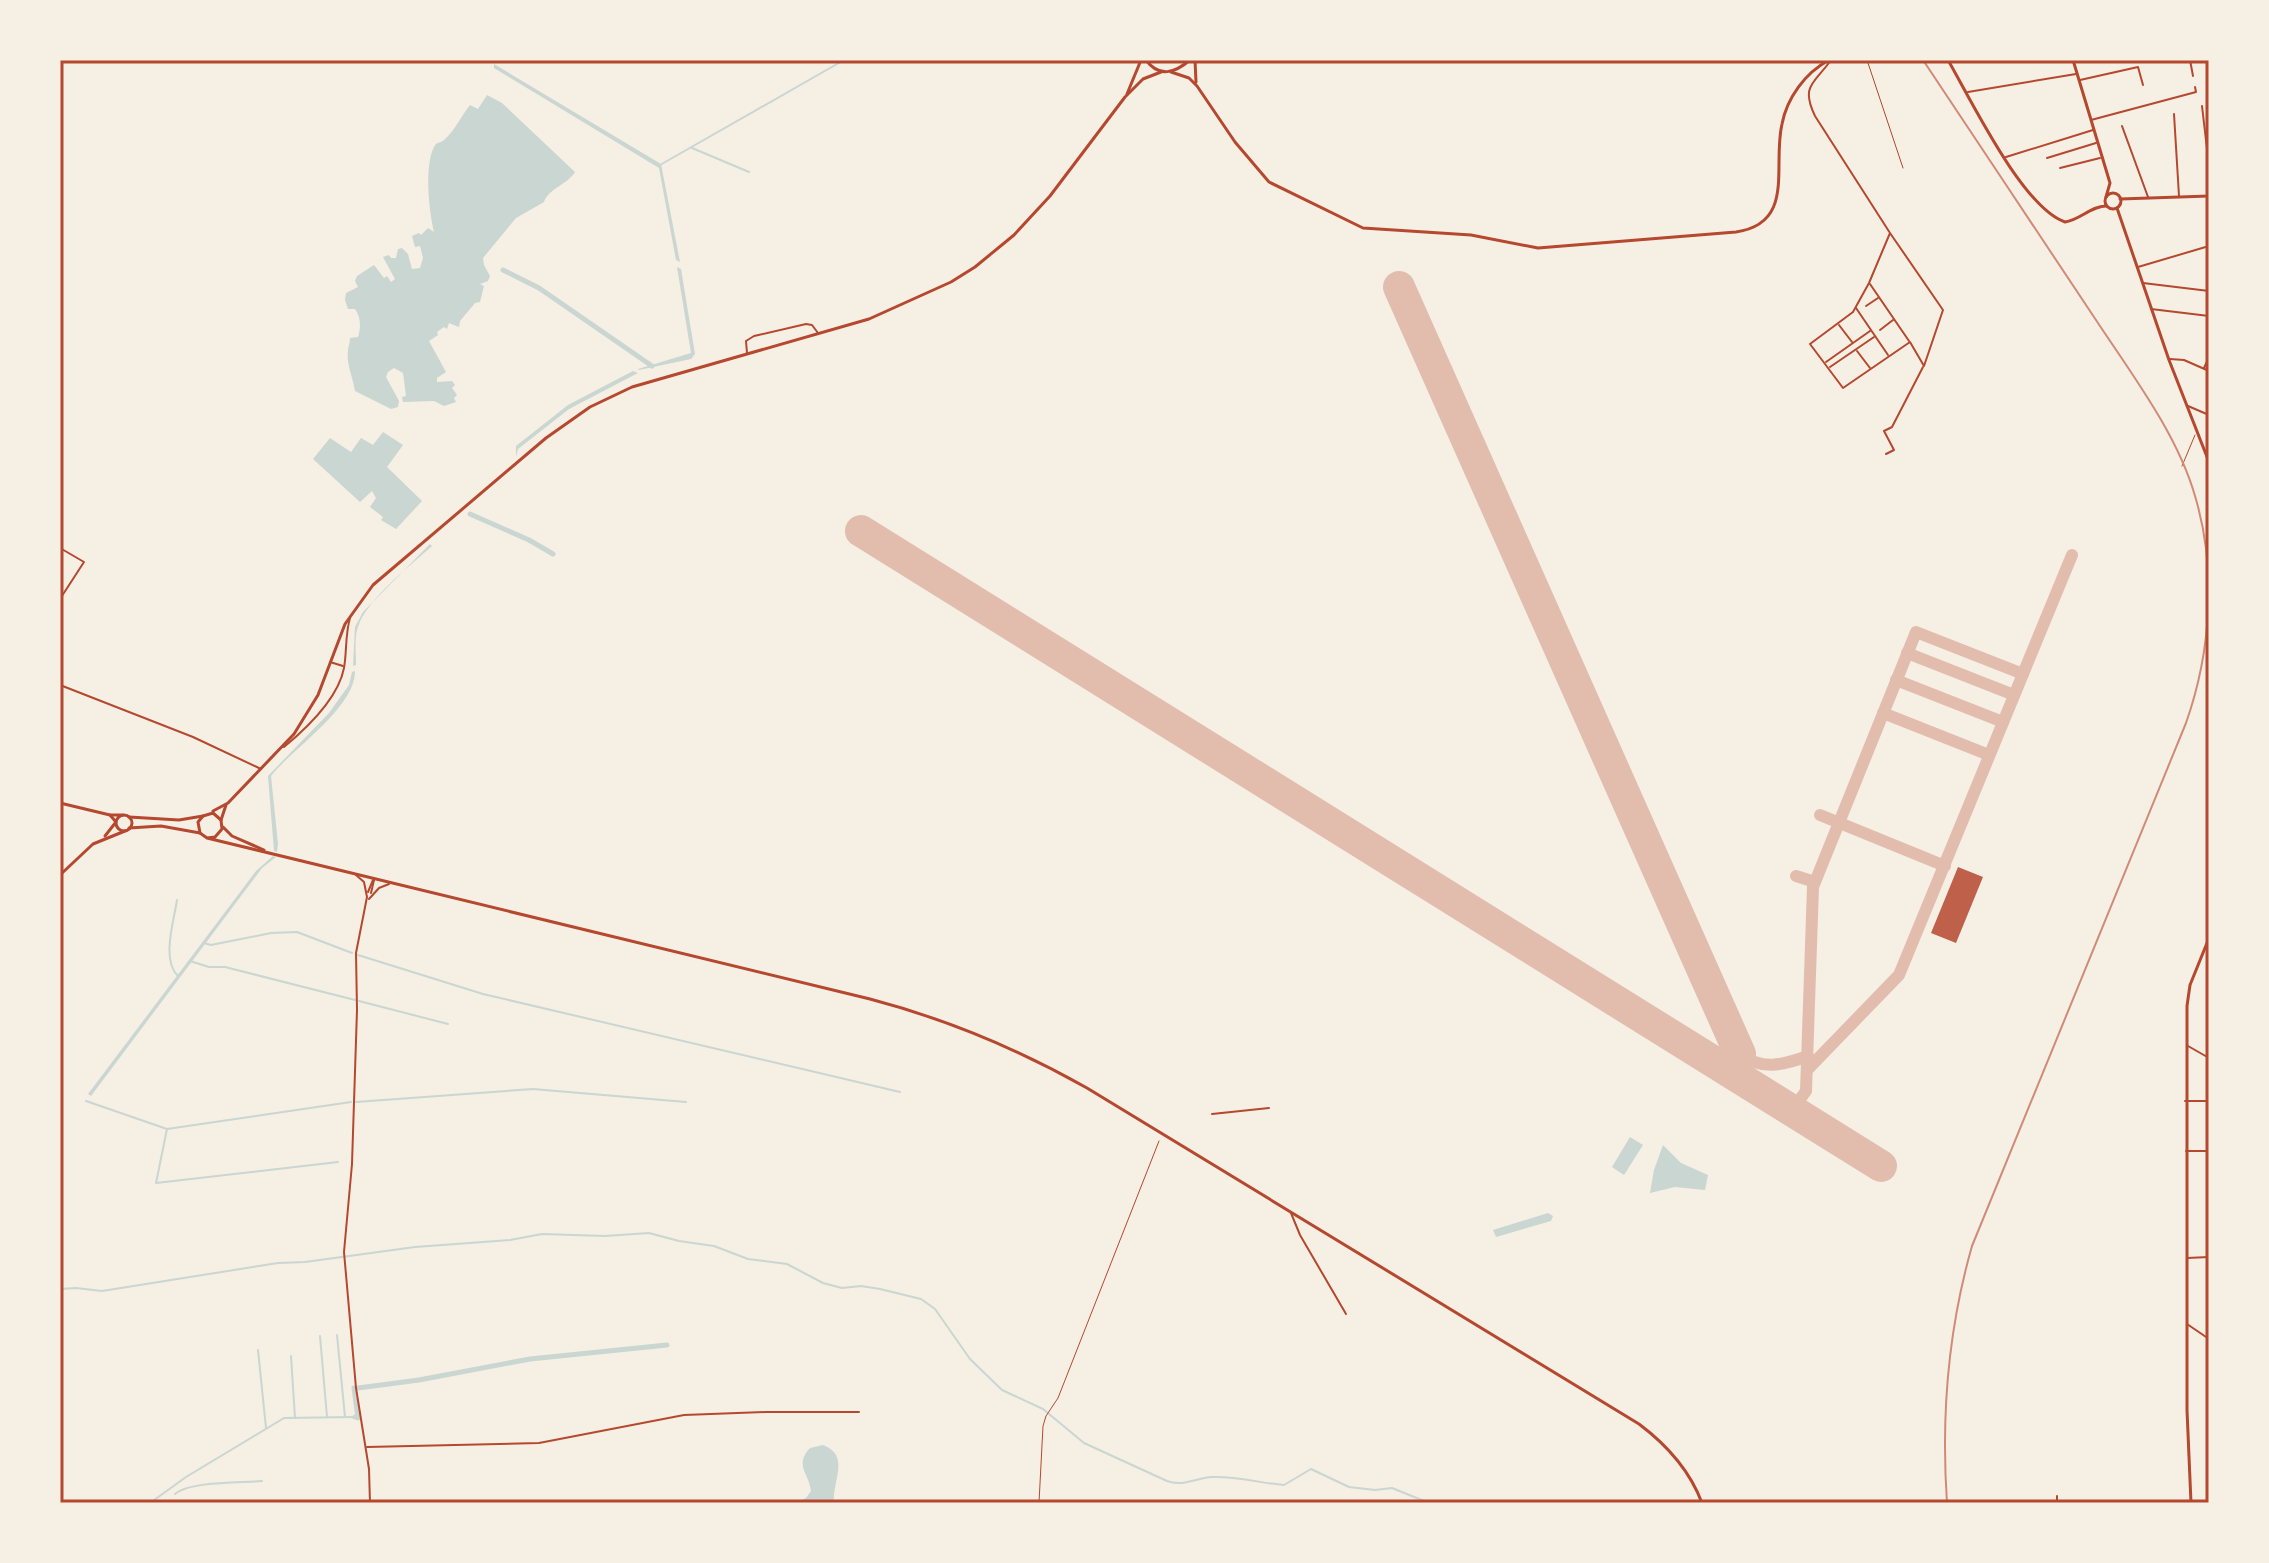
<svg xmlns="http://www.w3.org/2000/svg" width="2269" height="1563" viewBox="0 0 2269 1563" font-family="'Source Serif 4',serif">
<rect width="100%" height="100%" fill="#f6efe4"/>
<g fill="#c9d6d2">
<polygon points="494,64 661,164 680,262 676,260 659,168 494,68"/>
<path d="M487 95 502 103 575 172C568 184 548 189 544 202L516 218 483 258 484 265 490 276 488 281 480 284 484 286 480 302 475 303 460 321 459 327 449 323 447 329 444 327 437 332 438 335 429 341 446 372 437 378V382L452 381 455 385 452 388 457 395 454 398 456 402 444 406 434 401 403 402 402 397 406 396 403 373 394 368 388 372 386 377 399 401 398 407 391 409 355 391C353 377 346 364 348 351 348 347 350 343 350 338L358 337C361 328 361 317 355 309H348L345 300 346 293 358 287 355 281 357 276 374 265 384 278 387 276 391 282 395 279 383 257 389 255 391 258H396L398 249 402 248 408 254 412 269 420 268 423 258 420 246 415 247 412 236 419 233 421 235 428 228 434 232C429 211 424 167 434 147 437 141 439 144 444 140 454 132 462 115 470 105L478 109Z"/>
<polygon points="677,267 681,269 695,354 691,359 639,370 638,369 691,353"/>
<polygon points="633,371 638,373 569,409 518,449 516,457 516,446 568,405"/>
<polygon points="383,432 403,445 387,467 422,501 396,529 381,520 383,517 370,507 376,498 372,491 360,502 313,459 330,438 351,452 361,438 373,445"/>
<path d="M430 544 432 546C411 565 366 600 358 627 354 638 356 653 356 665L353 666 355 627 363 612Z"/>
<path d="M355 671C356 707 291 750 271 776L278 844 277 852 274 851 268 776 329 713 349 685 352 672Z"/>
<polygon points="273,856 276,857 262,868 91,1096 88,1094 256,871"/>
<polygon points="1630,1137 1643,1145 1624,1175 1612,1167"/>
<polygon points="1663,1145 1681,1163 1708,1175 1705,1190 1675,1187 1650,1193 1654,1170"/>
<polygon points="1548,1213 1553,1216 1551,1221 1496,1237 1493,1230"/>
<path d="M823 1445C851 1456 832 1481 834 1503H795L806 1498 811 1491C809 1473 794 1465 810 1448Z"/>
</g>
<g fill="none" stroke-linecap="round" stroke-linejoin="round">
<g stroke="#c9d6d2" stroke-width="2">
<polyline points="692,148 749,172"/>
<polyline points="660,165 844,60"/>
<path d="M177 900C174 921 161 960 178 976"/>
<polyline points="204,943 211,945 271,933 297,932 352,953"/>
<polyline points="358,955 483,994 900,1092"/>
<polyline points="190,961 209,967 225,967 355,1000"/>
<polyline points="359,1001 448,1024"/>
<polyline points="86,1101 167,1129 351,1102"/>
<polyline points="356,1102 533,1089 686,1102"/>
<polyline points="167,1129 156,1183 338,1162"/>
<path d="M60 1289 76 1288 102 1291 278 1263 305 1262 415 1247 510 1240 542 1234 605 1236 649 1233 679 1241 714 1246 748 1259 787 1264 823 1283 842 1288 861 1286 880 1289 921 1299 935 1309 970 1359 1002 1390 1043 1409 1084 1443 1167 1481C1183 1487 1195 1478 1212 1477 1237 1476 1259 1483 1284 1485L1311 1469 1349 1487 1375 1490 1392 1488 1429 1503"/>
<polyline points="337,1335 345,1417"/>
<polyline points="320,1336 327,1417"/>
<polyline points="258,1350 266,1428"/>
<polyline points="291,1356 295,1418"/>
<path d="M175 1494C190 1481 241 1483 262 1481"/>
<polyline points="150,1503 186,1477 284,1418 355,1417"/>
</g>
<g stroke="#c9d6d2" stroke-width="5">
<polyline points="503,270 539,288 652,366"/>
<polyline points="470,514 529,540 553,554"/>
<polyline points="354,1388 358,1418 355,1417"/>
<polyline points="358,1388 419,1380 530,1359 667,1345"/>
</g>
<g stroke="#e2bdae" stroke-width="12">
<polyline points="1907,653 2014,695"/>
<polyline points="1896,680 2003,722"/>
<polyline points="1883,713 1989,755"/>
<polyline points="1820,815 1945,866"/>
<polyline points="1796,876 1815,882"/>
<path d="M1740 1054C1762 1071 1783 1065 1808 1056"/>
<polyline points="1807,1070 1899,975 2072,555"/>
<polyline points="1792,1110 1806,1091 1813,887 1916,632 2023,674"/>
</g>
<g stroke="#e2bdae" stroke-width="32">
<polyline points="1399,287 1740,1054"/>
<polyline points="861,531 1881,1166"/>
</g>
</g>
<polygon fill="#bf614a" points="1958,867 1983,877 1956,943 1931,933"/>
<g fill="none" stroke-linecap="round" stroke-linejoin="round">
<polyline stroke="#b5482f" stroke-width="1" points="1039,1503 1043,1426 1046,1416 1058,1398 1159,1141"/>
<g stroke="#b5482f" stroke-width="1">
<polyline points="1867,60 1903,168"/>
<polyline points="2182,466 2195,435"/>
</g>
<g stroke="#b5482f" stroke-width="2">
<path d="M1831 60C1815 83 1800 85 1815 116L1890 233 1869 283 1853 312 1810 344 1843 388 1910 342 1924 366 1943 310 1890 233"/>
<polyline points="2190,60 2193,76"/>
<polyline points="2080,80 2138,67 2143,85"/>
<polyline points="1968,92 2076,74"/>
<polyline points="2202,106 2209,166"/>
<polyline points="2174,114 2179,196"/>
<polyline points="2091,120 2196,92 2195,87"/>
<polyline points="2122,126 2148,197"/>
<polyline points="2006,157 2093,130"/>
<polyline points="2047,158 2096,143"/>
<polyline points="2060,168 2100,158"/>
<polyline points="2138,267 2209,246"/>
<polyline points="2143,283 2209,291"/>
<polyline points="1870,284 1909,341"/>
<polyline points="1866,306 1878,298"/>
<polyline points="1856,308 1888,355"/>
<polyline points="2151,309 2209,316"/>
<polyline points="1839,325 1852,342"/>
<polyline points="1880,330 1893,320"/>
<polyline points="1857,351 1870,368"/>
<polyline points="747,353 746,341 754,336 806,324 812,325 818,333"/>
<polyline points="2170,359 2184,360 2209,371"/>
<polyline points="1826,362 1870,331"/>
<polyline points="1830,367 1874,337"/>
<polyline points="2204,368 2209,357"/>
<polyline points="2188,406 2209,415"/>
<polyline points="1886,454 1894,450 1884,431 1892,427 1923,367"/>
<polyline points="60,548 84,562 60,599"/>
<polyline points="330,662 343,666"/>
<polyline points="60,685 193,737 261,769"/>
<path d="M284 747C307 728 338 699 344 668 347 651 345 635 350 618"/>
<polyline points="356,875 364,882 367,897 356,953 357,1010 352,1164 344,1252 356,1388 369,1469 370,1503"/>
<polyline points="368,892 373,880"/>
<polyline points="371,893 374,880"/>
<polyline points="369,899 379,888 389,884"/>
<polyline points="2188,1046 2209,1058"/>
<polyline points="2185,1101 2209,1101"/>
<polyline points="1212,1114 1269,1108"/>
<polyline points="2186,1151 2209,1151"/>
<polyline points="1291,1213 1300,1235 1346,1314"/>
<polyline points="2187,1258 2209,1257"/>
<polyline points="2187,1324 2209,1339"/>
<polyline points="367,1447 539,1443 684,1415 766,1412 859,1412"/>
<polyline points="2057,1503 2057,1496"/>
</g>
<g stroke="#b5482f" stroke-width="3">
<polyline points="1195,60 1196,82"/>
<path d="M1948 60C1971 100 2023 208 2065 222 2080 220 2091 206 2106 206"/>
<polyline points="2073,60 2110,183 2106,197"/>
<path d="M1171 72 1189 78 1197 86 1235 142 1269 182 1363 228 1471 235 1538 248 1736 232C1796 223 1772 166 1782 124 1787 98 1805 73 1829 60"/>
<polyline points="105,836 116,822 110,815"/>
<polyline points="60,875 93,844 125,831"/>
</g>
<g stroke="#b5482f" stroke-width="3">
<path d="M1146 60C1159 78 1175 73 1190 60"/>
<polyline points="1127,94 1141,60"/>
<circle cx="2113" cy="201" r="8"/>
<polyline points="2120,199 2209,196"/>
<polyline points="2117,208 2169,360 2209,462"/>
<polyline points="60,803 110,815 123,815"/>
<polyline points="213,811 228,803 294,734 318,695 345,624 373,585 546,438 590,407 632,387 869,319 951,282 975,267 1014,235 1050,196 1125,97 1143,79 1161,72"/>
<circle cx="124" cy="823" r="8"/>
<polyline points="129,817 179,820 203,816"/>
<polyline points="221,820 226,805"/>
<polyline points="223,827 232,836 264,850"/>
<polyline points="129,828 161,826 200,833"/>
<path d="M207 838 215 837 222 829 221 820 213 813 203 816 198 822 200 833 207 838 870 999C946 1019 1018 1049 1087 1088L1639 1424C1667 1445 1690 1471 1702 1503"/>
<polyline points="2191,1503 2187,1410 2187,1006 2190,985 2209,938"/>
</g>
<path stroke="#cf8b77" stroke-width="2" d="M1923 60C1980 146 2037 231 2094 317 2130 372 2177 433 2195 496 2217 569 2211 652 2186 723L1972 1246C1948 1330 1941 1416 1947 1503"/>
</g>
<rect width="2269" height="1563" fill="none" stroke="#f6efe4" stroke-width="124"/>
<rect x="62" y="62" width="2145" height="1439" fill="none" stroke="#b5482f" stroke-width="3"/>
</svg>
